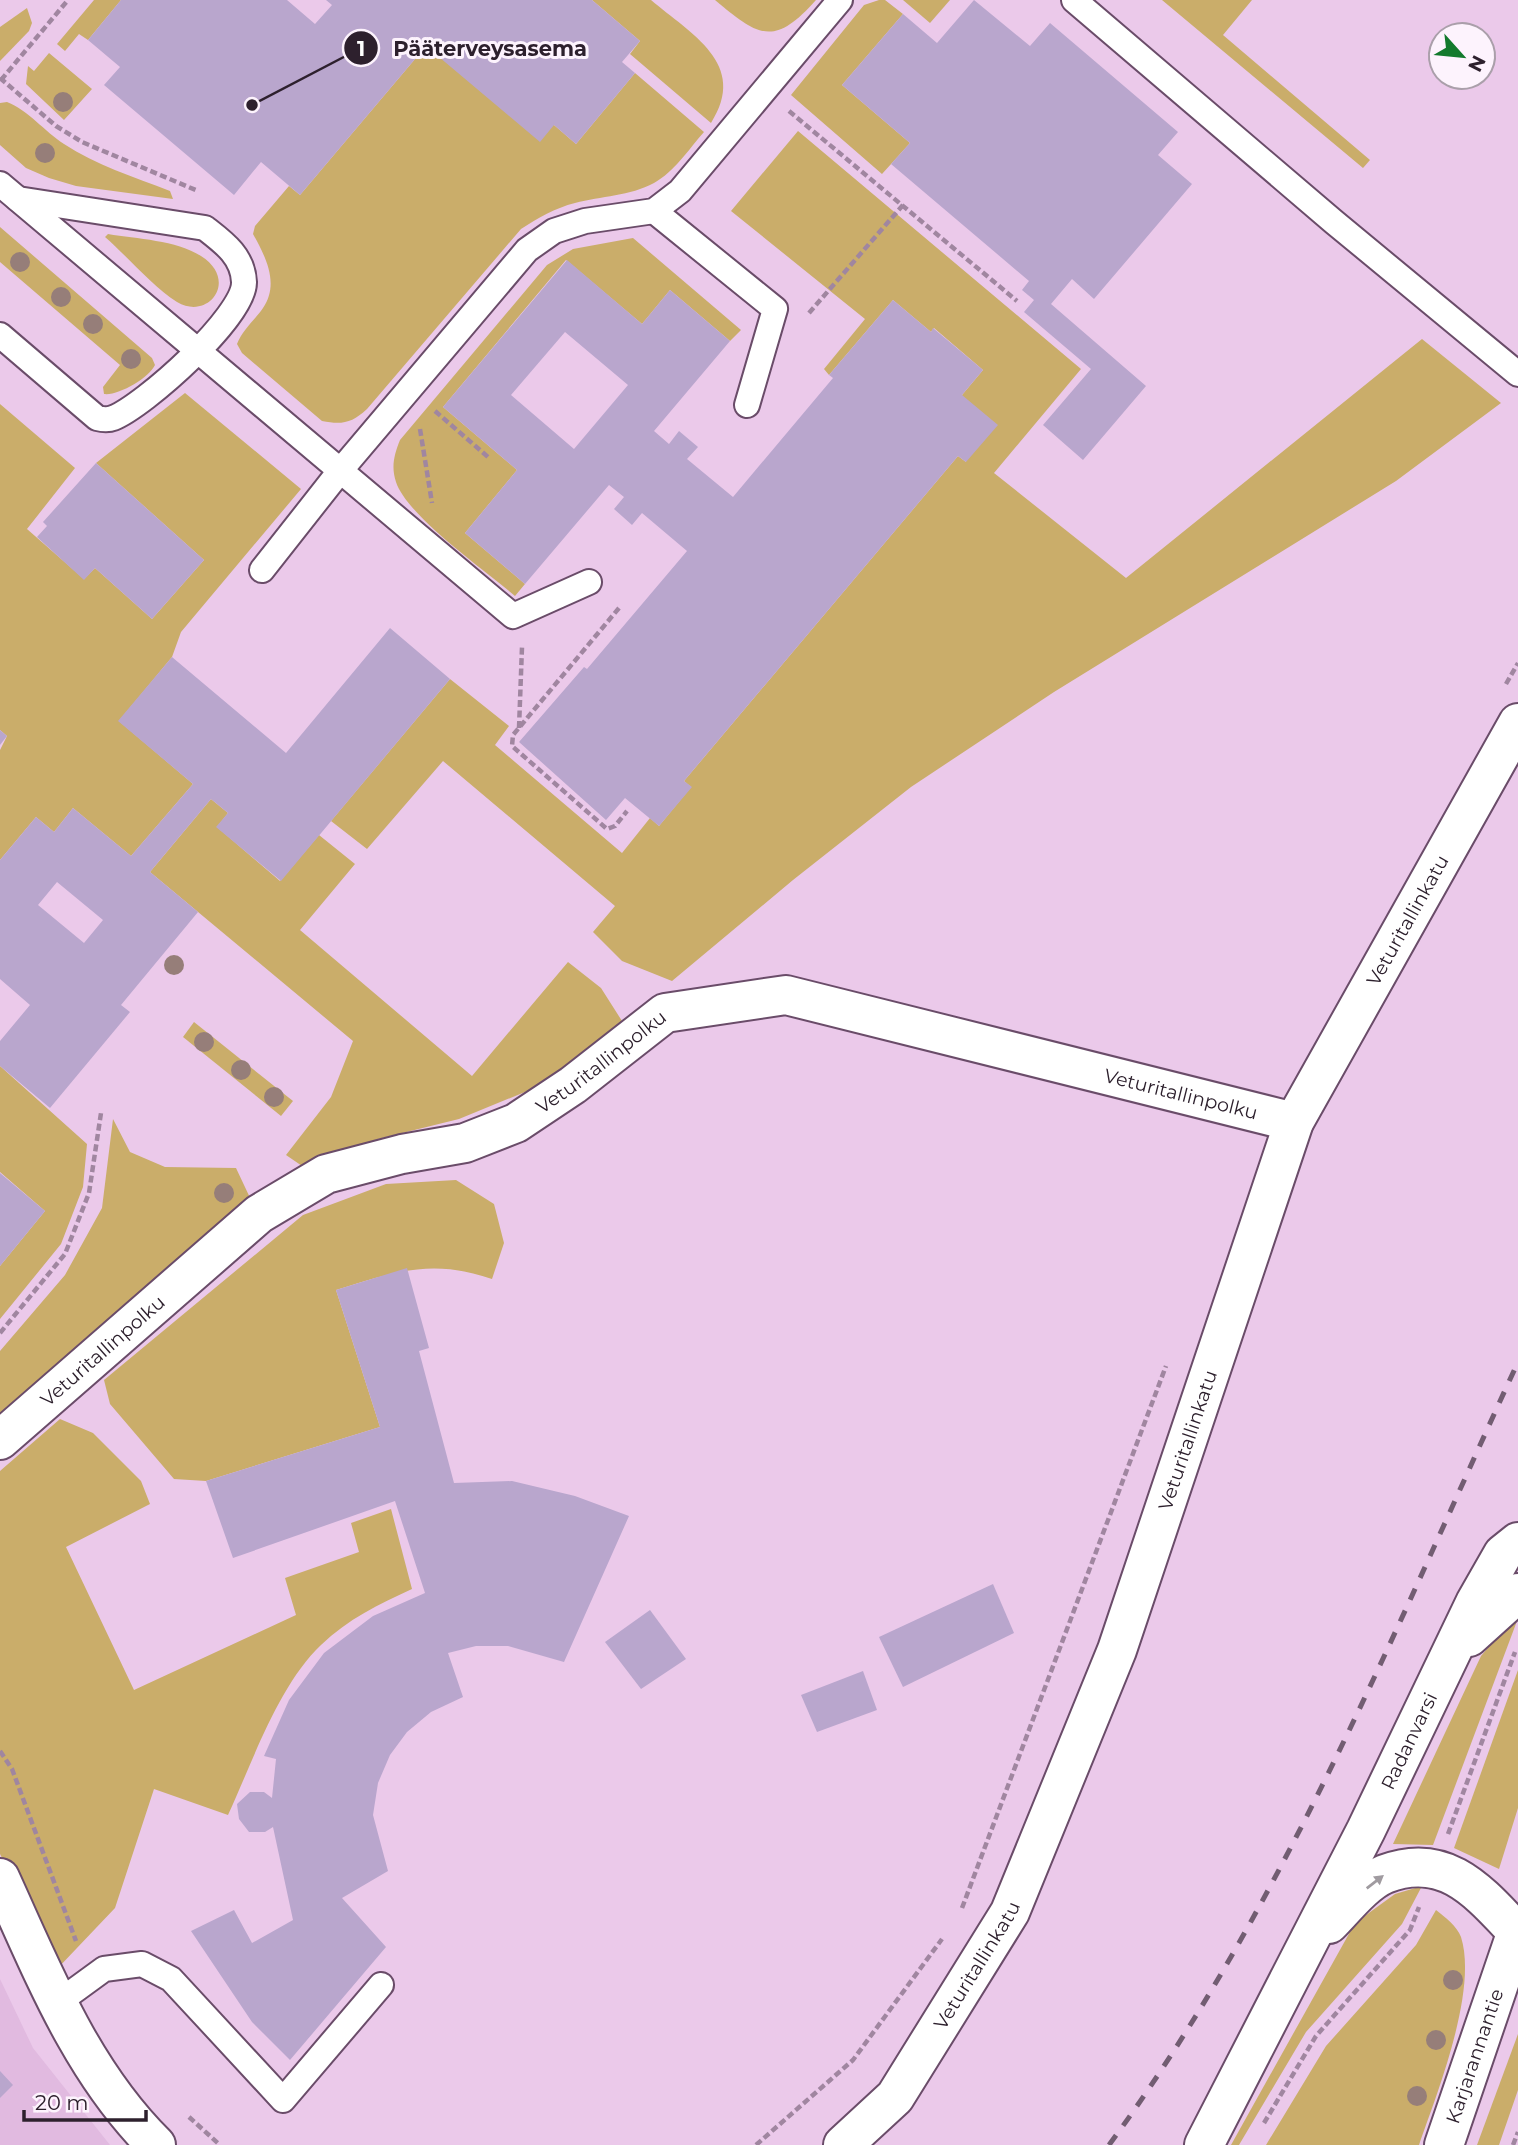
<svg xmlns="http://www.w3.org/2000/svg" width="1518" height="2145" viewBox="0 0 1518 2145" font-family="Montserrat,sans-serif">
<rect width="100%" height="100%" fill="#ebc9ea"/>
<polygon fill="#e1bae0" points="0,1979 33,2048 110,2145 0,2145"/>
<g fill="#caad6a">
<polygon points="94,0 121,0 88,40 79,34 65,51 57,44"/>
<path d="M592 0H651C691 34 749 64 711 123L630 54 640 41Z"/>
<path d="M715 0H816C774 47 759 37 715 0Z"/>
<polygon points="879,0 885,0 903,14 842,85 910,143 882,174 791,95 864,5"/>
<polygon points="903,0 950,0 930,23"/>
<polygon points="1162,0 1252,0 1223,35 1370,160 1363,168"/>
<polygon points="27,8 32,23 29,31 0,61 0,27"/>
<path d="M426 46 554 125 576 144 635 73 704 132C689 149 674 172 654 183 630 196 601 196 575 203 555 208 538 218 521 229L367 409C352 423 342 425 322 421L242 353 237 344C243 329 255 320 263 308 280 283 265 256 253 234L255 226 289 186 300 195Z"/>
<polygon points="49,53 92,89 64,120 26,84 28,66 34,71"/>
<path d="M7 102C29 111 44 131 64 144 96 165 134 177 170 191L173 199 76 186 49 178 26 168 0 145V103Z"/>
<polygon points="798,131 1081,369 994,473 1126,578 1422,339 1501,403 1396,481 1054,692 911,787 793,880 672,981 622,961 593,932 615,906 443,761 367,849 331,821 450,679 509,726 495,745 622,853 650,818 659,826 691,787 684,781 958,456 966,462 962,395 983,370 934,328 931,332 893,300 829,375 824,369 865,319 731,211"/>
<path d="M0 227 152 358 155 365C149 378 118 396 104 394L103 387 120 365 0 262Z"/>
<path d="M108 234C137 239 176 240 201 256 239 280 209 321 177 302 153 287 127 256 105 237Z"/>
<path d="M633 238 741 330 730 341 670 290 642 324 566 260 443 407 517 470 465 533 525 584 515 596C486 571 407 516 396 482 391 467 394 455 400 440L547 265 573 249Z"/>
<polygon points="185,393 301,489 181,632 172,657 119,721 193,784 131,856 73,808 54,832 36,817 0,860 0,750 7,736 0,730 0,404 75,468 27,529 84,579 95,568 152,619 204,560 96,463"/>
<polygon points="211,799 228,813 217,827 280,881 319,835 355,864 300,930 472,1076 568,962 601,988 622,1021 542,1085 459,1119 378,1139 305,1168 286,1155 331,1097 353,1041 150,872"/>
<polygon points="194,1022 293,1101 281,1116 183,1037"/>
<polygon points="0,1066 87,1144 83,1187 61,1244 0,1319 0,1266 45,1211 0,1172"/>
<polygon points="113,1119 130,1152 165,1167 236,1168 252,1202 0,1420 0,1351 65,1275 102,1208"/>
<path d="M456 1180 494 1204 504 1243 492 1279C431 1258 395 1272 336 1290L380 1427 206 1481 174 1479 110 1404 104 1380 303 1215 386 1184Z"/>
<path d="M60 1419 93 1433 141 1481 150 1504 66 1547 134 1690 296 1615 285 1578 359 1552 351 1523 391 1509 412 1589C379 1604 348 1619 321 1645 278 1686 253 1761 228 1815L154 1789 115 1908 57 1969 0 1854V1471Z"/>
<polygon points="1517,1621 1433,1845 1393,1844 1481,1656 1497,1637"/>
<polygon points="1518,1670 1518,1808 1499,1869 1454,1848"/>
<polygon points="1422,1886 1402,1924 1306,2032 1239,2145 1231,2145 1355,1923 1395,1894"/>
<path d="M1436 1910C1445 1917 1457 1926 1461 1937 1478 1991 1437 2093 1419 2145H1266L1326 2046 1416 1945Z"/>
<polygon points="1518,2034 1518,2090 1499,2145 1477,2145"/>
</g>
<g fill="#b9a6cd" fill-rule="evenodd">
<polygon points="121,0 287,0 315,24 332,5 326,0 592,0 640,41 622,62 635,73 576,144 554,125 540,142 426,46 300,195 261,162 234,195 104,85 120,67 88,40"/>
<polygon points="974,0 1030,46 1050,23 1178,132 1158,155 1192,184 1094,299 1072,279 1051,304 1146,386 1083,460 1043,425 1091,369 1024,312 1034,300 1022,290 1029,281 891,164 910,143 842,85 903,14 937,43"/>
<path d="M567 260 642 324 670 290 730 341 654 431 669 444 679 431 698 447 687 459 733 497 833 378 829 375 893 300 931 332 933 328 983 370 962 395 998 425 966 462 958 456 684 781 692 787 659 826 625 798 606 820 519 742 584 667 587 669 687 551 642 513 632 525 614 509 624 497 609 485 525 584 465 533 517 470 443 407ZM565 332 628 385 574 449 511 395Z"/>
<polygon points="96,463 204,560 152,619 95,568 84,580 37,537 47,526 43,522"/>
<path d="M390 628 450 679 281 881 216 827 228 813 211 799 150 872 198 912 121 1005 130 1012 50 1108 0 1066V1041L30 1005 0 979V860L36 817 54 832 73 808 131 856 193 784 118 721 172 657 286 753ZM57 882 103 920 84 943 38 905Z"/>
<polygon points="0,730 7,736 0,745"/>
<polygon points="0,1173 45,1211 0,1266"/>
<polygon points="407,1268 429,1348 419,1351 454,1483 512,1481 575,1496 629,1516 564,1662 508,1646 476,1646 448,1653 463,1697 431,1712 407,1732 390,1755 378,1783 373,1815 388,1871 342,1898 386,1947 290,2060 252,2022 191,1931 234,1910 252,1943 293,1920 273,1827 265,1832 249,1832 239,1819 237,1804 250,1792 264,1792 272,1798 276,1759 264,1756 289,1700 324,1653 373,1616 425,1593 395,1501 233,1558 206,1481 380,1427 336,1290"/>
<polygon points="993,1584 1014,1633 903,1687 879,1637"/>
<polygon points="650,1610 686,1659 641,1689 605,1642"/>
<polygon points="863,1671 877,1710 817,1732 801,1695"/>
<polygon points="0,2071 13,2085 0,2098"/>
</g>
<g fill="none" stroke-linecap="round" stroke-linejoin="round">
<defs>
<g id="service">
<polyline points="1074,0 1334,222 1518,374"/>
<polyline points="0,184 513,616 589,582"/>
<polyline points="654,211 775,309 747,405"/>
<path d="M0 335 97 418C101 419 108 420 113 418 144 406 245 316 244 282 243 256 223 242 205 228L18 199"/>
<polyline points="262,570 340,471 527,250 554,231 585,221 654,211 680,191 840,0"/>
<polyline points="56,2004 104,1969 142,1964 171,1979 283,2100 381,1985"/>
</g>
<g id="minor">
<path id="s1" d="M0 1440 259 1214 326 1174 402 1154 465 1143 516 1123 573 1085 665 1013 786 995 1294 1122"/>
<polyline points="1469,1637 1518,1593"/>
<path d="M0 1878C43 1972 81 2071 156 2145"/>
<path d="M1329 1924C1345 1908 1364 1883 1385 1874 1446 1851 1479 1892 1517 1932"/>
<path id="s2" d="M843 2145 895 2097 1010 1912 1117 1650 1294 1122 1518 723"/>
<path id="s3" d="M1204 2145 1366 1830 1475 1603 1503 1554 1518 1542"/>
</g>
<g id="secondary">
<path id="s4" d="M1444 2145 1518 1928"/>
</g>
</defs>
<use href="#service" stroke="#6a4c69" stroke-width="28"/>
<use href="#minor" stroke="#6a4c69" stroke-width="42"/>
<use href="#secondary" stroke="#6a4c69" stroke-width="42"/>
<g stroke="#a086a0" stroke-width="4.5" stroke-dasharray="7 3.5" stroke-linecap="butt">
<polyline points="0,78 56,126 82,142 198,191"/>
<polyline points="1,80 68,0"/>
<polyline points="789,111 1017,301"/>
<polyline points="809,313 903,205"/>
<polyline points="435,411 488,457"/>
<polyline points="420,429 432,503"/>
<polyline points="619,608 513,735 512,746 607,829 615,826 627,811"/>
<polyline points="1506,684 1518,663"/>
<polyline points="519,728 522,647"/>
<polyline points="0,1333 65,1254 89,1193 101,1113"/>
<polyline points="0,1751 12,1769 76,1941"/>
<polyline points="1448,1834 1515,1652"/>
<polyline points="962,1908 1166,1366"/>
<polyline points="189,2117 220,2145"/>
<polyline points="1264,2123 1316,2036 1410,1930 1419,1907"/>
<polyline points="756,2145 853,2060 942,1939"/>
<polyline points="1513,2145 1518,2132"/>
</g>
<use href="#service" stroke="#fff" stroke-width="24"/>
<use href="#minor" stroke="#fff" stroke-width="38"/>
<use href="#secondary" stroke="#fff" stroke-width="38"/>
<path stroke="#725d72" stroke-width="5" stroke-dasharray="12 12" stroke-linecap="butt" d="M1109 2145C1281 1912 1397 1624 1518 1362"/>
</g>
<g fill="#967e79">
<circle cx="63" cy="102" r="10"/>
<circle cx="45" cy="153" r="10"/>
<circle cx="20" cy="262" r="10"/>
<circle cx="61" cy="297" r="10"/>
<circle cx="93" cy="324" r="10"/>
<circle cx="131" cy="359" r="10"/>
<circle cx="174" cy="965" r="10"/>
<circle cx="204" cy="1042" r="10"/>
<circle cx="241" cy="1070" r="10"/>
<circle cx="274" cy="1097" r="10"/>
<circle cx="224" cy="1193" r="10"/>
<circle cx="1453" cy="1980" r="10"/>
<circle cx="1436" cy="2040" r="10"/>
<circle cx="1417" cy="2096" r="10"/>
</g>
<defs><path id="oneway-solid" d="M-6-.8H1V-3.2L6.5 0L1 3.2V.8H-6Z" transform="scale(1.75)"/></defs>
<use fill="#a09ba0" href="#oneway-solid" transform="translate(1375 1882) rotate(-38)"/>
<g text-anchor="middle" dominant-baseline="central" stroke-width="6" stroke-linejoin="round" paint-order="stroke">
<g font-size="19" fill="#2d202d" stroke="#fdf3fd">
<text stroke="none"><textPath href="#s2" startOffset="1360">Veturitallinkatu</textPath></text>
<text stroke="none"><textPath href="#s1" startOffset="724">Veturitallinpolku</textPath></text>
<text stroke="none"><textPath href="#s1" startOffset="1334">Veturitallinpolku</textPath></text>
<text stroke="none"><textPath href="#s1" startOffset="136">Veturitallinpolku</textPath></text>
<text stroke="none"><textPath href="#s2" startOffset="793">Veturitallinkatu</textPath></text>
<text stroke="none"><textPath href="#s3" startOffset="453">Radanvarsi</textPath></text>
<text stroke="none"><textPath href="#s2" startOffset="226">Veturitallinkatu</textPath></text>
<text stroke="none"><textPath href="#s4" startOffset="94">Karjarannantie</textPath></text>
</g>
</g>
<path fill="none" stroke="#2d202d" stroke-width="2.5" d="M252 105L361 48"/>
<g fill="#2d202d" stroke="#fdf3fd" stroke-width="2.5">
<circle cx="252" cy="105" r="7"/>
<circle cx="361" cy="48" r="18"/>
</g>
<g font-size="21" text-anchor="middle" font-weight="bold" fill="#fff">
<text x="361" y="56">1</text>
</g>
<g font-size="21" text-anchor="middle" font-weight="bold" fill="#2d202d" stroke="#fdf3fd" stroke-width="6" stroke-linejoin="round" paint-order="stroke">
<text x="490" y="56">Pääterveysasema</text>
</g>
<g transform="translate(1462 56) rotate(117)"><circle r="33" fill="#fdf3fd" stroke="#aa9faa" stroke-width="2"/>
<path d="M0-5L12 26L0 18L-12 26Z" fill="#137a2d"/>
<text y="-10" font-size="19" font-weight="bold" text-anchor="middle" fill="#2d202d">N</text>
</g>
<path d="M24 2110v10h122v-10" fill="none" stroke="#2d202d" stroke-width="3.5"/>
<text x="35" y="2110" font-size="21" fill="#2d202d" stroke="#fdf3fd" stroke-width="5" paint-order="stroke">20 m</text>
</svg>
